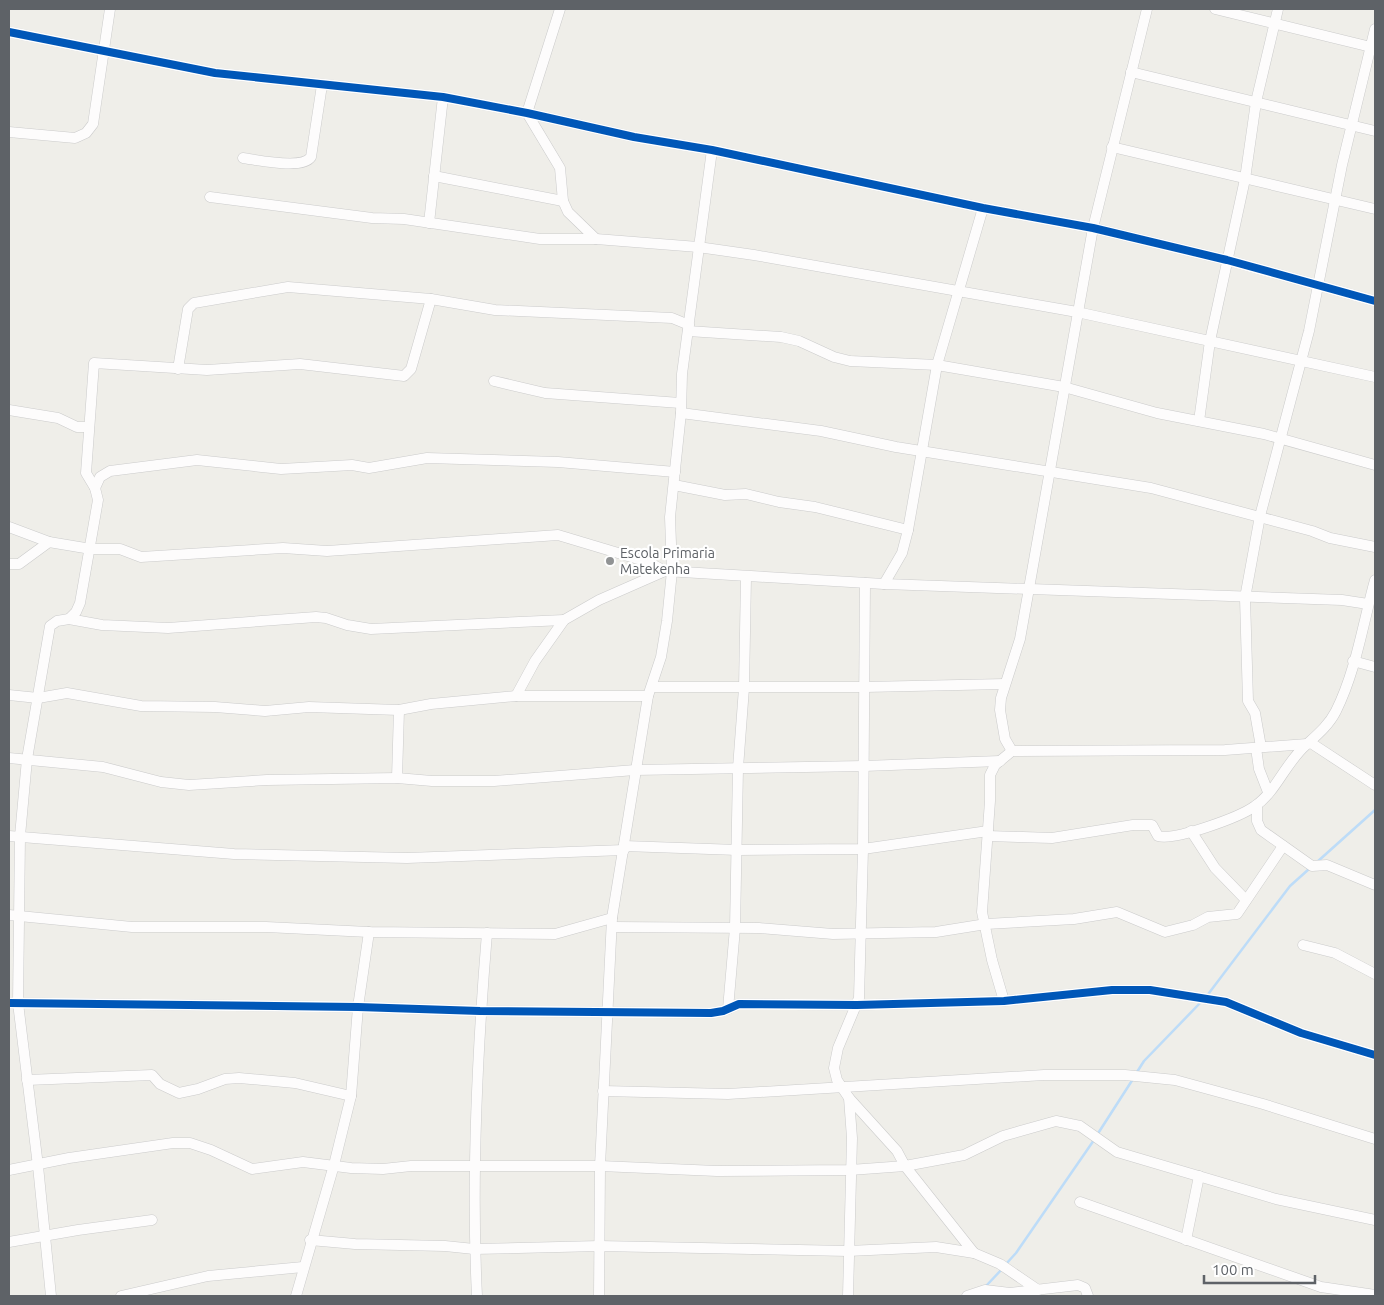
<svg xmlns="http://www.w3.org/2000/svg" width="1384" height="1305" viewBox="0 0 1384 1305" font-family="Ubuntu,sans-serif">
<rect width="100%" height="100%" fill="#efeee9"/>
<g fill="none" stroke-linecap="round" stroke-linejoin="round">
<g stroke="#bddcf8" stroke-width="2.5">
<polyline points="1317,862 1375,810"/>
<polyline points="1206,997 1290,886 1309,869"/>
<polyline points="1137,1072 1144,1061 1202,1001"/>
<polyline points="1097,1135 1133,1079"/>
<polyline points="1006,1264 1016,1253 1094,1140"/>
<polyline points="986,1286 1003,1268"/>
</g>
<defs>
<g id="minor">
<polyline points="560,9 527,113 560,168 563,201 568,212 596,239"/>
<polyline points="1215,9 1375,48"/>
<polyline points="9,32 215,73 443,97 527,113 634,137 712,150 983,208 1093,228 1227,260 1375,301"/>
<polyline points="1131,72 1375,131"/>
<polyline points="9,132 75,138 86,133 93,124 110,9"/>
<polyline points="1112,147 1375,209"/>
<path d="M243 158C258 160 302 170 311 157L322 85"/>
<polyline points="434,176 563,201"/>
<polyline points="210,197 372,218 404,219 540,239 596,239 698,247 754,255 1077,312 1375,377"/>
<polyline points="429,223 443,97"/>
<polyline points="688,331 781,337 799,341 834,357 850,361 937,365 1064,387 1157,413 1264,434 1375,465"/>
<polyline points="178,369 188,309 194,303 288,287 431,299 495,310 672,318 689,325"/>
<polyline points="494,381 545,393 680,403"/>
<polyline points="9,410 58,418 77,427 89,427"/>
<polyline points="681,413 821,431 896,447 1151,488 1312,531 1330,538 1375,547"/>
<polyline points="1199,421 1210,341 1245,179 1256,102 1278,9"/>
<polyline points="674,485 725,495 746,494 779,502 815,507 908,530"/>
<polyline points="95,488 100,477 110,471 197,460 281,469 352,465 369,468 427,458 558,462 675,472"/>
<polyline points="9,527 49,542"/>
<polyline points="9,564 19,564 49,542 91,549 120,549 141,557 283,548 327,551 558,535 648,562 665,571"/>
<polyline points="884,584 902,553 908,530 937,365 983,208"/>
<polyline points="69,619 76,612 80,603 98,500 95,488 86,473 94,363 207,370 300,364 404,376 411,369 431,299"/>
<polyline points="1353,661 1375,667"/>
<polyline points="653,687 865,687 1005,684"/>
<polyline points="9,695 38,698 67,693 141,706 215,707 265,711 309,707 399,710 431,704 516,696 648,696"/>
<polyline points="516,696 535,661 564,620 599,600 665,571 884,584 1342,600 1368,604"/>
<polyline points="1311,743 1375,785"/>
<polyline points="1261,747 1255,713 1248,701 1245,598 1260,516 1309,331 1342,165 1375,29"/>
<polyline points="1256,748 1259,769 1268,792"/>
<polyline points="1012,751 1005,739 1000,710 1001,698 1020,639 1093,228 1147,9"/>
<polyline points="9,758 103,767 161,782 189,785 267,780 397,778 432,781 494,781 635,770 864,766 1000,761"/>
<polyline points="397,778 399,710"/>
<polyline points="1257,805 1257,821 1261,830 1312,866 1327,865 1375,885"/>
<polyline points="1191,831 1215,868 1246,900"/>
<polyline points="9,836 234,854 407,858 624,850"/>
<path d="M988 836 1052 838 1133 825H1152L1158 836C1175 841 1240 817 1255 806 1276 792 1286 762 1306 745 1317 735 1329 725 1336 711 1356 671 1363 623 1375 580"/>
<polyline points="624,846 738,850 863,849 988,831"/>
<polyline points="9,915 132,927 266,927 369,932 555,934 612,918"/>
<polyline points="612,927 759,928 833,934 936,932 986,924 1074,919 1117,912 1165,932 1193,925 1208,917 1237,914 1283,846"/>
<polyline points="1303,945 1335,953 1375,974"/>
<polyline points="1004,1001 992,960 982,912 990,801 990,775 995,765 1012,751 1225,750 1307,744"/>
<polyline points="9,1003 358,1007 480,1011 711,1013 723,1011 739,1004 857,1005 1004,1001 1112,990 1150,990 1226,1002 1301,1033 1375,1055"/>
<polyline points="728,1009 735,928 738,768 744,688 746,577"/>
<polyline points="27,1080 152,1075 160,1084 179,1093 198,1089 225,1079 239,1078 295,1083 351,1096"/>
<polyline points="603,1091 728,1094 1044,1075 1125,1075 1175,1080 1263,1104 1375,1139"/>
<polyline points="849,1098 897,1151 905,1166 964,1155 1003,1136 1056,1121 1080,1126 1117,1152 1276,1199 1375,1220"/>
<polyline points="9,1170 69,1158 173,1143 190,1143 211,1150 252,1169 303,1162 351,1168 383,1169 411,1166 600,1166 717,1171 850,1170 905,1166 974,1253"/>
<polyline points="1080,1202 1321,1287 1375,1295"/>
<polyline points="310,1240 355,1244 445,1246 474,1249 599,1246 848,1251 936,1247 974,1253 1000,1264 1038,1290"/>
<polyline points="1186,1240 1199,1176"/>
<polyline points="9,1242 78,1230 152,1220"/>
<polyline points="51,1296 38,1166 18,1003 20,836 27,759 50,626 57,621 69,619 102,625 168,628 316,617 326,618 347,625 371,629 564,620"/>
<polyline points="121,1296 208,1276 303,1267"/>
<polyline points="296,1296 334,1165 351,1096 358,1007 369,932"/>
<path d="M477 1296C471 1176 477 1054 487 933"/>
<polyline points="599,1296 600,1166 612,918 648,696 661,657 667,621 672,571 670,517 681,413 682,374 712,150"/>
<polyline points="848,1296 852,1138 849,1098 837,1080 834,1068 838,1048 859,998 863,849 865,583"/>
<polyline points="967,1296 985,1290 1010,1293 1078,1285 1085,1288 1088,1296"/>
</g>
</defs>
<use href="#minor" stroke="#cbcbcb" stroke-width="11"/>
<use href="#minor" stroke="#fdfcfc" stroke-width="10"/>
<defs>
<g id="cycleway">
<polyline points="9,32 215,73 443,97 527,113 634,137 712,150 983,208 1093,228 1227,260 1375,301"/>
<polyline points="9,1003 358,1007 480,1011 711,1013 723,1011 739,1004 857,1005 1004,1001 1112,990 1150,990 1226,1002 1301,1033 1375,1055"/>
</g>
</defs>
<use href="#cycleway" stroke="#fff" stroke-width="11"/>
<use href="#cycleway" stroke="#0057b8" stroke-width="8"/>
</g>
<circle fill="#919394" stroke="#fff" stroke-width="2" cx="610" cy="561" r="5"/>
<g text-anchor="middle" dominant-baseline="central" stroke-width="4.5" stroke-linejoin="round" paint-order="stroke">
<g font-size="14" fill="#5e6267" stroke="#fff" text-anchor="start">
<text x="620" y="553">Escola Primaria<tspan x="620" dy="16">Matekenha</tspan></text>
</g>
</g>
<rect width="1384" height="1305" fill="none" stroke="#5e6267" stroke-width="20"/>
<path d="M1204 1275v8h111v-8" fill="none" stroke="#5e6267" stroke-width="2.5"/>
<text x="1212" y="1275" font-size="15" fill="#5e6267" stroke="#ffffff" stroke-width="4" paint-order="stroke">100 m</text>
</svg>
